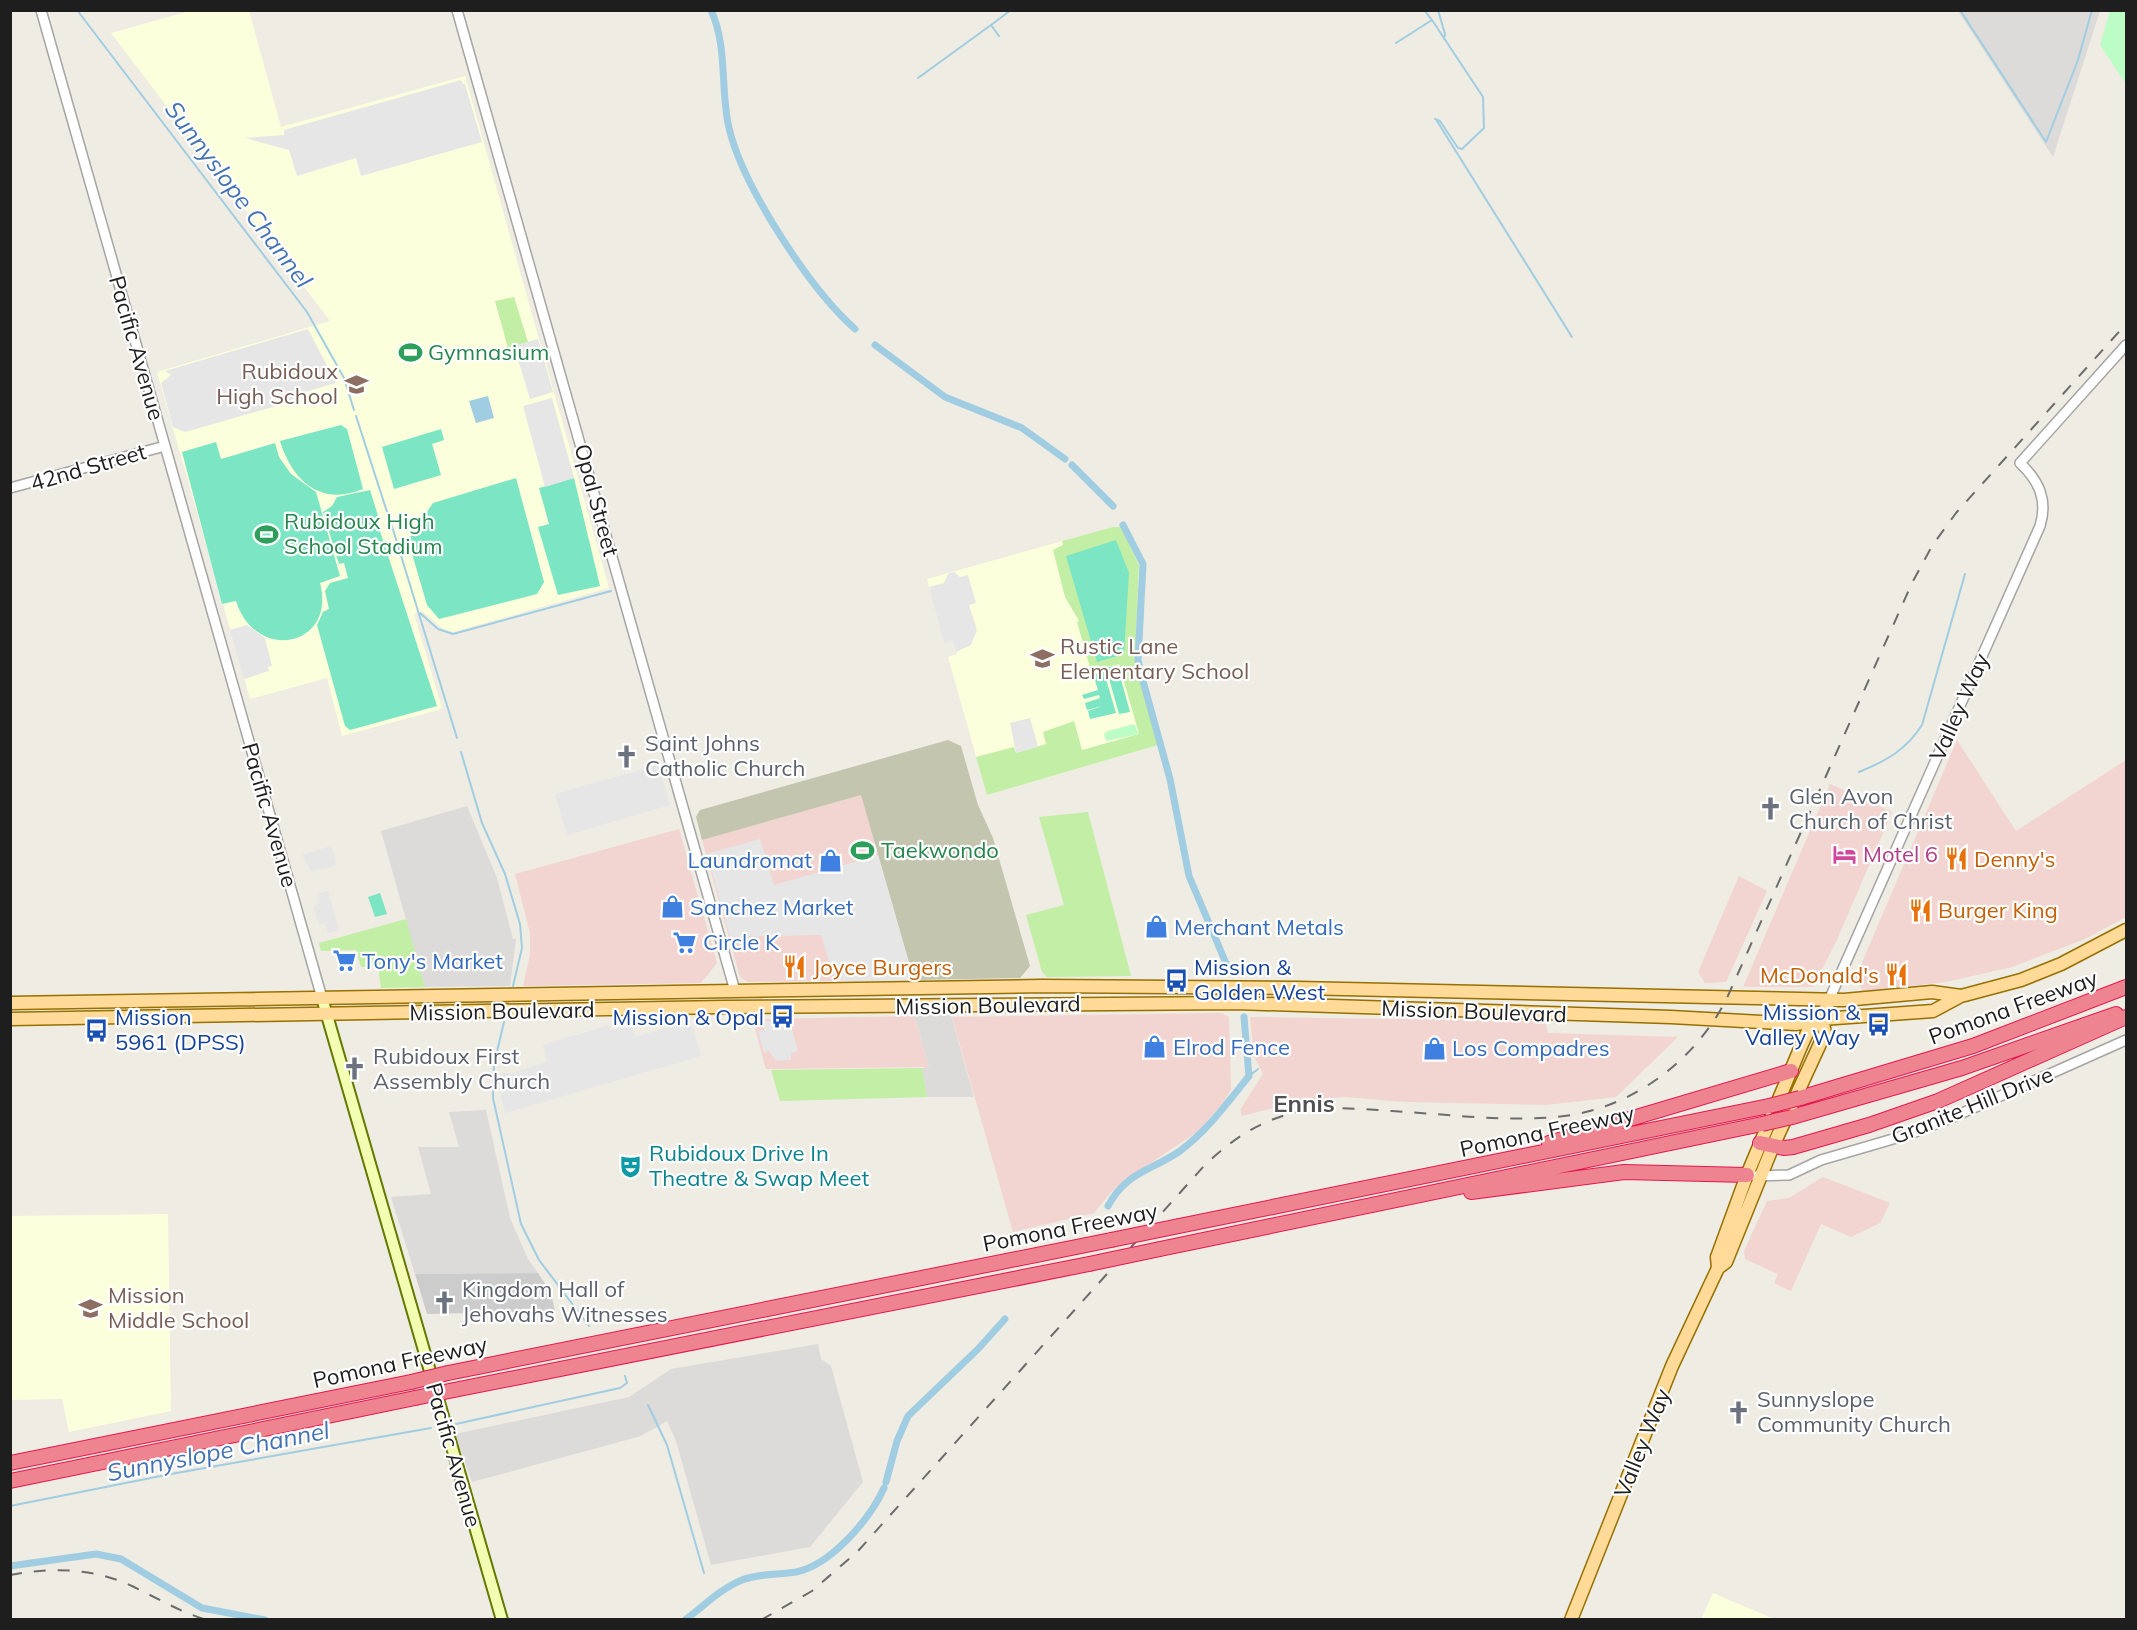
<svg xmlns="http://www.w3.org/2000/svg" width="2137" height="1630" font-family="Mulish,sans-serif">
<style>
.residential{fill:#dcdbda}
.commercial{fill:#f2d4d0}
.education{fill:#fcffdc}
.religious{fill:#ccc}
.construction{fill:#c3c5ae}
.grass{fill:#c3eea5}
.park{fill:#bcfdc6}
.pitch{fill:#7be5c4}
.parking{fill:#e6e6e6}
.water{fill:#a0cde1}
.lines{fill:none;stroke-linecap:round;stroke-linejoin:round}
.stream{stroke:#a0cde1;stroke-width:2}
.canal{stroke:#a0cde1;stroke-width:7}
.tertiary-casing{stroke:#a5a5a5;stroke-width:12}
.secondary-casing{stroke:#637900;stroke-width:14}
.primary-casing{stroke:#977000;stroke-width:15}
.motorway-casing{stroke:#e6174f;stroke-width:16}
.tertiary{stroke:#fff;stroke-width:9}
.secondary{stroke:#f4feb2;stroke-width:10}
.primary{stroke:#ffda98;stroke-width:12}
.motorway{stroke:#ed8490;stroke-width:14}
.rail{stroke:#6c6c6c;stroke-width:2;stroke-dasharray:12 12;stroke-linecap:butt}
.motorway-bridge-casing{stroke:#e6174f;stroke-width:16;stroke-linecap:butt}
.motorway-bridge{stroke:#ed8490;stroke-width:14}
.labels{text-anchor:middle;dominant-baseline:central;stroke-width:4.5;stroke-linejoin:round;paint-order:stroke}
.street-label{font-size:22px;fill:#1e1e1e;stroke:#fff}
.leisure-label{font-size:22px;fill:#27864d;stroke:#fff;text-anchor:start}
.education-label{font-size:22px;fill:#785e54;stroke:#fff;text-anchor:start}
.worship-label{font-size:22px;fill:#5b616d;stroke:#fff;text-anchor:start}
.hotel-label{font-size:22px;fill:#b23c85;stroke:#fff;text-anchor:start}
.food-label{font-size:22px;fill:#c56008;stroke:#fff;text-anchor:start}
.shop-label{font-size:22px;fill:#366cbe;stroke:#fff;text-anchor:start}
.transit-label{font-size:22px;fill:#164399;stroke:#fff;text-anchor:start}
.culture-label{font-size:22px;fill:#0d838f;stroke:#fff;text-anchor:start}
.water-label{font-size:24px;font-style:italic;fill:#4373b4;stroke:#fff}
.neighbourhood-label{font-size:24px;font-weight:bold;fill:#515151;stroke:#fff}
</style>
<rect width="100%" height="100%" fill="#efece3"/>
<!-- residential -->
<path class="residential" d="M 1958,11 L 2100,11 L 2053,157 Z
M 467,806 L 497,878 L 513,939 L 516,939 L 510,986 L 425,987 L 381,831 Z
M 914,1015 L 951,1015 L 974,1097 L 927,1097 L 922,1068 L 929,1067 Z
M 486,1110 L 510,1218 L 528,1259 L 538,1273 L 415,1274 L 391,1197 L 431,1194 L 418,1147 L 459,1147 L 449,1112 Z
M 818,1344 L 821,1359 L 831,1366 L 863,1482 L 810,1547 L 711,1565 L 676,1441 L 667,1421 L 641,1436 L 472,1482 L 455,1434 L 629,1397 L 671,1369 Z"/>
<!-- commercial -->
<path class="commercial" d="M 1957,740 L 2016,831 L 2126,760 L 2126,917 L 2085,939 L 2012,967 L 1946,982 L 1863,991 L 1855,979 Z
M 1830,784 L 1892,812 L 1836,942 L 1813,987 L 1743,987 Z
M 861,795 L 914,980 L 748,982 L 740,977 L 702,840 Z
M 679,829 L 717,963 L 701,983 L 523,986 L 530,955 L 530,933 L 515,874 Z
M 1739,876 L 1767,891 L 1726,982 L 1705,983 L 1698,972 Z
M 1222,1013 L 1229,1017 L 1231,1090 L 1223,1103 L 1197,1132 L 1137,1172 L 1111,1192 L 1094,1213 L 1013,1232 L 952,1017 Z
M 914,1016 L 929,1067 L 766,1069 L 755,1029 L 763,1019 Z
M 1250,1017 L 1545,1021 L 1548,1033 L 1678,1037 L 1616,1097 L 1546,1105 L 1407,1102 L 1344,1097 L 1300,1101 L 1242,1116 L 1240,1110 L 1263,1074 L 1254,1056 Z
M 1823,1177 L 1890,1203 L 1880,1223 L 1851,1237 L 1821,1224 L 1791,1291 L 1774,1283 L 1778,1274 L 1745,1259 L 1744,1251 L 1767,1201 L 1789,1198 Z"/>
<!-- education -->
<path class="education" d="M 190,11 L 249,11 L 281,127 L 465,76 L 609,588 L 453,632 L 443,629 L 423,612 L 414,614 L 442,708 L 438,710 L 342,736 L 327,678 L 250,699 L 157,372 L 330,321 L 111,33 Z
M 1113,527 L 1121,527 L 1139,565 L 1135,662 L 1158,745 L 987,795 L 948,657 L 957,654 L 953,641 L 944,643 L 927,579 Z
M 168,1214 L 171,1411 L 69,1432 L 62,1399 L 11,1400 L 11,1216 Z
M 1713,1593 L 1774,1619 L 1701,1619 Z"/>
<!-- religious -->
<path class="religious" d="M 538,1273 L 551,1293 L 555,1311 L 427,1314 L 415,1274 Z"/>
<!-- construction -->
<path class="construction" d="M 948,740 L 961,746 L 978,805 L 993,838 L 1030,966 L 1020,978 L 914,980 L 861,795 L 702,840 L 696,817 L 700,810 Z"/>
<!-- grass -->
<path class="grass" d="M 514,297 L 528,342 L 508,348 L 495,301 Z
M 1113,527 L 1121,527 L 1139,565 L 1135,662 L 1158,745 L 987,795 L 976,757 L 1014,747 L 1016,753 L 1046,744 L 1043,732 L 1074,721 L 1082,750 L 1139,734 L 1119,664 L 1091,671 L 1077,622 L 1079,621 L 1065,597 L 1053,550 L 1063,545 L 1062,541 Z
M 1088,812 L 1131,976 L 1047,977 L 1042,972 L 1026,915 L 1064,905 L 1039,817 Z
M 406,919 L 425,987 L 381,988 L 378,966 L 361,967 L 356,950 L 321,951 L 319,943 Z
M 922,1068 L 927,1097 L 780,1101 L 771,1070 Z"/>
<!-- park -->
<path class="park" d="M 2110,11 L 2126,11 L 2126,84 L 2100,45 Z
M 1134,724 L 1139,734 L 1106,741 L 1104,734 L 1108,731 Z"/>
<!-- pitch -->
<path class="pitch" d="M 341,425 L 347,429 L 363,489 C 320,507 292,480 280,441 Z
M 441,429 L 444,440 L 432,444 L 441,475 L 394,489 L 382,447 Z
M 216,442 L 221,459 L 275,443 L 279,457 L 291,474 L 316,492 L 340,576 L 320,583 C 337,646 256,664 236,601 L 222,604 L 182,452 Z
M 516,478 L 544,582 L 537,594 L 439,619 L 427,605 L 408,540 L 433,503 Z
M 574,478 L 600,586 L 558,595 L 538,527 L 549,524 L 539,488 Z
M 370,490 L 379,519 L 378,525 L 437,706 L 350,730 L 345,726 L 317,625 L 323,612 L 329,609 L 325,591 L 330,583 L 348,578 L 344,563 L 339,564 L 323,512 L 332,506 L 337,497 Z
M 1116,540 L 1129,573 L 1124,654 L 1097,662 L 1066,556 Z
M 1117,665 L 1130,712 L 1119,714 L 1106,668 Z
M 1104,672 L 1116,713 L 1090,719 L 1088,711 L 1102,706 L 1087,710 L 1085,703 L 1100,698 L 1099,695 L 1084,699 L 1082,695 L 1098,690 L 1093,674 Z
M 380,893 L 387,914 L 375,917 L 368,897 Z"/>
<!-- parking -->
<path class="parking" d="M 461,80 L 463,84 L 465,84 L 482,142 L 361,176 L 356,158 L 297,176 L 289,150 L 245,138 L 284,135 L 284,130 Z
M 308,329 L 336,383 L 291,396 L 297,400 L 185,432 L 173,427 L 161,383 L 171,375 L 165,371 Z
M 538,339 L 553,392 L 530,399 L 514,346 Z
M 552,398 L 574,478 L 545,487 L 523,406 Z
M 954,572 L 960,577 L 968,575 L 976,603 L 969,605 L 977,630 L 971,645 L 956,652 L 953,641 L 944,643 L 929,587 L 944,583 L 948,574 Z
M 247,625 L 265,638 L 272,666 L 268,667 L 269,671 L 244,679 L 230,630 Z
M 1030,718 L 1038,747 L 1016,753 L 1010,723 Z
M 659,765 L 670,805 L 567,835 L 555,794 Z
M 760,839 L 774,885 L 878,855 L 914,980 L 835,981 L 821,935 L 730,937 L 707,854 Z
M 331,846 L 337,865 L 311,872 L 302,855 Z
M 328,891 L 339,930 L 328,933 L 325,923 L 319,924 L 313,906 L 319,904 L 318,894 Z
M 764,1021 L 785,1021 L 785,1027 L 791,1026 L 798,1051 L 791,1053 L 791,1060 L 776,1061 L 769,1051 L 764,1053 L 758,1031 L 764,1030 Z
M 679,1024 L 681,1029 L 691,1026 L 693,1029 L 701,1056 L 505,1113 L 501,1097 L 502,1073 L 512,1073 L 547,1062 L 543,1045 L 609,1025 L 611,1030 L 632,1026 L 635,1037 Z"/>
<!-- water -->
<path class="water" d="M 488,396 L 494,418 L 476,423 L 469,401 Z"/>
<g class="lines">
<!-- stream -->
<path class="stream" d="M 77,10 L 307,312 L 344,378 L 354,410
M 1424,10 L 1432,20
M 1438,10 L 1445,34 L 1444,39
M 1960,10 L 2046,142 L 2078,60 L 2092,10
M 999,36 L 991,25 L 1011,10
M 1396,43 L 1432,20 L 1483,97 L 1484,128 L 1462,149 L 1458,148 L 1440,121 L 1435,119
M 918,78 L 991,25
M 1437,121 L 1572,337
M 356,416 L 389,518
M 391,523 L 457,738
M 420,613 L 438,629 L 453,634 L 611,591
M 461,752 L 482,823 L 505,874 L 520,924 L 522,948 L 513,986
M 1859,772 C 1886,761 1906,750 1922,725 L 1965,574
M 504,1022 L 494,1064 L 493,1098 L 521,1224 L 539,1260 L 589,1326
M 1249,1076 L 1258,1069
M 648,1405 L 667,1445 L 704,1573
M 456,1424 L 620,1388 L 627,1383 L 625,1376
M 10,1506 L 171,1474 L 431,1428"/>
<!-- canal -->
<path class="canal" d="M 711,10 C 728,47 720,89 729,128 C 743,187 810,289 855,329
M 875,345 L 945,397 L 1022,428 L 1065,459
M 1072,465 L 1113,506
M 1123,525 L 1143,564 L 1138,660 L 1143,681 L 1170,779 L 1189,876 L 1228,968
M 1108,1206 C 1126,1172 1151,1171 1180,1151 C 1207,1131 1228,1102 1249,1076 L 1244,1017
M 886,1482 L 897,1441 L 908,1416 L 978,1349 L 1005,1319
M 10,1566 L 96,1554 L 121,1559 L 202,1608 L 265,1620
M 685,1620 C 704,1606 720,1589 742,1580 C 760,1573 778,1575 796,1572 C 831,1565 870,1519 884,1488"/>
<defs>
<path id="tertiary" d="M 41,10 L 322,998
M 457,10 L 735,991
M 10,488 L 165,446
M 1829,1000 L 2040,526 C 2048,500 2039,481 2020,463 L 2126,345
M 1755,1176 L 1789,1175 L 1821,1160 L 1910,1134 L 1951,1118 L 2126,1040"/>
<path id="secondary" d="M 322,998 L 502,1620"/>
<path id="primary" d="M 10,1003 L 1041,986 L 1298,988 L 1844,1000 L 1932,992 L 1961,996
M 10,1019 L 724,1007 L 1236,1003 L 1671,1017 L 1796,1024 L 1822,1019 L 1933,1011 L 1961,996 L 2021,980 L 2061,964 L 2126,930
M 1718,1268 L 1717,1257 L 1747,1175 L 1802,1044 L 1808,1031 L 1822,1019 L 1829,1000
M 1571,1620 L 1672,1366 L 1718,1268 L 1726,1262 L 1773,1146 L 1825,1033 L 1822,1019"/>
<path id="motorway" d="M 1800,1098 L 1973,1046 L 2126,987
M 1792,1117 L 1962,1068 L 2116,1014
M 1549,1143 L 1791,1071
M 1760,1143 L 1784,1148 L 1793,1147 L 1869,1125 L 1938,1101 L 2126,1017
M 1471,1192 L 1624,1172 L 1747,1175
M 1179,1226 L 1769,1106
M 1160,1249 L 1762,1124
M 448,1373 L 1111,1240
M 454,1390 L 1089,1264
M 10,1463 L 411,1382
M 10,1481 L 415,1398"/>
</defs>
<!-- tertiary casing -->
<use href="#tertiary" class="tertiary-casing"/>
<!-- secondary casing -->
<use href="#secondary" class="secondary-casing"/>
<!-- primary casing -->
<use href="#primary" class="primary-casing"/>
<!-- motorway casing -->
<use href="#motorway" class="motorway-casing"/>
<!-- tertiary -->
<use href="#tertiary" class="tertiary"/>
<!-- secondary -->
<use href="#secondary" class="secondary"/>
<!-- primary -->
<use href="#primary" class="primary"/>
<!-- motorway -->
<use href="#motorway" class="motorway"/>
<!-- rail -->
<path class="rail" d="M 10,1575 C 52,1567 93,1568 132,1586 C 157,1598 180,1612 207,1620
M 761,1620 L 812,1591 L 858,1551 L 1204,1166 C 1230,1141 1257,1122 1293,1113 C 1326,1105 1359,1109 1392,1111 C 1446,1114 1502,1122 1556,1117 C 1629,1111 1695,1062 1727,998 L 1912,583 L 1932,546 L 1956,513 L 2126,324"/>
<defs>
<path id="motorway-bridge" d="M 1769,1106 L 1800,1098
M 1762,1124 L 1792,1117
M 1111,1240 L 1179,1226
M 1089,1264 L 1160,1249
M 411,1382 L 448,1373
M 415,1398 L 454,1390"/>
</defs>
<!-- motorway-bridge casing -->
<use href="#motorway-bridge" class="motorway-bridge-casing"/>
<!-- motorway-bridge -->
<use href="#motorway-bridge" class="motorway-bridge"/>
</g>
<!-- icons -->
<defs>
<symbol id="stadium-bare" viewBox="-9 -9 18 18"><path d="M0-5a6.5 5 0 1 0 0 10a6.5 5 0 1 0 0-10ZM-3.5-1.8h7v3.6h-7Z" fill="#2e9e5b" stroke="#fff" stroke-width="2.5" paint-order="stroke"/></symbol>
<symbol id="school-bare" viewBox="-9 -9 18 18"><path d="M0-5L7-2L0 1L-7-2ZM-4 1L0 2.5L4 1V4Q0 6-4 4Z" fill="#8d6e63" stroke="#fff" stroke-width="2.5" paint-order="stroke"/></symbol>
<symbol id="church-bare" viewBox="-9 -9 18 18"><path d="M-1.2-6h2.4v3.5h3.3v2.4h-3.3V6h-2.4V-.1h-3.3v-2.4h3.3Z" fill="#6b7280" stroke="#fff" stroke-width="2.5" paint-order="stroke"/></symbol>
<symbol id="hotel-bare" viewBox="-9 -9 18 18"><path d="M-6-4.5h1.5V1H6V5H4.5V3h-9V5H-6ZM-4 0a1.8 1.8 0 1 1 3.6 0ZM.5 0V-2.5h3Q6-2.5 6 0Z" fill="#d1479c" stroke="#fff" stroke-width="2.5" paint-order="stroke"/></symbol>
<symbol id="restaurant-bare" viewBox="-9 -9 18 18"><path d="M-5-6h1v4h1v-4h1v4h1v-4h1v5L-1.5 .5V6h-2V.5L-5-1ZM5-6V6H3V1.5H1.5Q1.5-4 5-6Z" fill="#e8710a" stroke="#fff" stroke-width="2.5" paint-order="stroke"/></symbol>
<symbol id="shop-bare" viewBox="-9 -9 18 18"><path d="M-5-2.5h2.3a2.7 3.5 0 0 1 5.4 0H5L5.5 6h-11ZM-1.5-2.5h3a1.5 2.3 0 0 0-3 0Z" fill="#3f7fe0" stroke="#fff" stroke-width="2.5" paint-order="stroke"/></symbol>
<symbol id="supermarket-bare" viewBox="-9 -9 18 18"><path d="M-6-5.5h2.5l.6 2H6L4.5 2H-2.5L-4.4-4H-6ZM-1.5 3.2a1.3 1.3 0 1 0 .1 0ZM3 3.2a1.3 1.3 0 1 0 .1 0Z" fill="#3f7fe0" stroke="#fff" stroke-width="2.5" paint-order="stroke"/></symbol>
<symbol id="bus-bare" viewBox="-9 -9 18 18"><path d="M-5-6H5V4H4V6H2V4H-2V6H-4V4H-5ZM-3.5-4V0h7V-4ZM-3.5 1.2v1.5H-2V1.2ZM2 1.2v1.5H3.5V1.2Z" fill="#1a4fb4" stroke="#fff" stroke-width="2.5" paint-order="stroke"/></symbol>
<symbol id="theatre-bare" viewBox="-9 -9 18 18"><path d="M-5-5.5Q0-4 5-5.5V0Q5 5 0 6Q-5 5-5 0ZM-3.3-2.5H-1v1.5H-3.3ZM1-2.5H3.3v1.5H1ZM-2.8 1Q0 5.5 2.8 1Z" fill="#0f9aa8" stroke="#fff" stroke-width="2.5" paint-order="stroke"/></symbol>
</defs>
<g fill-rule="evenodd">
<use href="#stadium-bare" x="394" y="336" width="33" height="33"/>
<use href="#school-bare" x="340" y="368" width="33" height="33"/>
<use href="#stadium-bare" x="250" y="518" width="33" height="33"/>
<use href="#school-bare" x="1026" y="642" width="33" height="33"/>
<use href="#church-bare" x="610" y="740" width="33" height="33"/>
<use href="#church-bare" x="1754" y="792" width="33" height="33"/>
<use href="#stadium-bare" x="846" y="834" width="33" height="33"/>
<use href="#hotel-bare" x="1828" y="838" width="33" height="33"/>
<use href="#restaurant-bare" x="1940" y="842" width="33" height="33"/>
<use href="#shop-bare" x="814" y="844" width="33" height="33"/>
<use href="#shop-bare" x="656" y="890" width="33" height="33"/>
<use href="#restaurant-bare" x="1904" y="894" width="33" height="33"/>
<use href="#shop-bare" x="1140" y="910" width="33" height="33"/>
<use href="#supermarket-bare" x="668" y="926" width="33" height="33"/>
<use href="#supermarket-bare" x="328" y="944" width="33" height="33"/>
<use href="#restaurant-bare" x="778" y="950" width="33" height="33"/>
<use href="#restaurant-bare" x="1880" y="958" width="33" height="33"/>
<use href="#bus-bare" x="1160" y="964" width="33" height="33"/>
<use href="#bus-bare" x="766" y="1000" width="33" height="33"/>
<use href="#bus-bare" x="1862" y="1008" width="33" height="33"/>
<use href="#bus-bare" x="80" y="1014" width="33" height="33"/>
<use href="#shop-bare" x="1138" y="1030" width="33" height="33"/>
<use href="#shop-bare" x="1418" y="1032" width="33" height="33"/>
<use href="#church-bare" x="338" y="1052" width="33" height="33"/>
<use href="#theatre-bare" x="614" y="1150" width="33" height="33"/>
<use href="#church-bare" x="428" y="1286" width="33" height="33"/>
<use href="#school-bare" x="74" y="1292" width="33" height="33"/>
<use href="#church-bare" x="1722" y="1396" width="33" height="33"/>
</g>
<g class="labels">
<!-- street labels -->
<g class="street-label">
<text transform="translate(137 348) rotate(74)">Pacific Avenue</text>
<text transform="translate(88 467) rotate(-16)">42nd Street</text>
<text transform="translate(597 500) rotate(75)">Opal Street</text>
<text transform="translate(1959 707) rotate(-66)">Valley Way</text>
<text transform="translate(270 815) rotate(74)">Pacific Avenue</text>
<text transform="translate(988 1005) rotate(-1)">Mission Boulevard</text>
<text transform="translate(2013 1007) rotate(-20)">Pomona Freeway</text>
<text transform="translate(502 1011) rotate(-1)">Mission Boulevard</text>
<text transform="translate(1474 1011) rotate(2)">Mission Boulevard</text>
<text transform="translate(1972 1105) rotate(-22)">Granite Hill Drive</text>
<text transform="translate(1547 1131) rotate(-12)">Pomona Freeway</text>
<text transform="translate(1070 1227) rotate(-11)">Pomona Freeway</text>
<text transform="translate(400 1362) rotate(-12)">Pomona Freeway</text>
<text transform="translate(1642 1443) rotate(-68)">Valley Way</text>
<text transform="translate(454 1455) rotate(74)">Pacific Avenue</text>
</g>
<!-- leisure labels -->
<g class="leisure-label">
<text x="428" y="352">Gymnasium</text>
<text x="284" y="521">Rubidoux High<tspan x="284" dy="25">School Stadium</tspan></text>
<text x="881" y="850">Taekwondo</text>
</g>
<!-- education labels -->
<g class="education-label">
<text x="338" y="371" text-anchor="end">Rubidoux<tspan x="338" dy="25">High School</tspan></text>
<text x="1060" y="646">Rustic Lane<tspan x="1060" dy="25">Elementary School</tspan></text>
<text x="108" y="1295">Mission<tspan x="108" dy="25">Middle School</tspan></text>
</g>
<!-- worship labels -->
<g class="worship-label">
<text x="645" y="743">Saint Johns<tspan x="645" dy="25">Catholic Church</tspan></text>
<text x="1789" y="796">Glen Avon<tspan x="1789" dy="25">Church of Christ</tspan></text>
<text x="373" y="1056">Rubidoux First<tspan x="373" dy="25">Assembly Church</tspan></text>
<text x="462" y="1289">Kingdom Hall of<tspan x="462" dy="25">Jehovahs Witnesses</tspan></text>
<text x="1757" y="1399">Sunnyslope<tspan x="1757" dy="25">Community Church</tspan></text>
</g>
<!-- hotel labels -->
<g class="hotel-label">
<text x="1863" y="854">Motel 6</text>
</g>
<!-- food labels -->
<g class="food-label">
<text x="1974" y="859">Denny's</text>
<text x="1938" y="910">Burger King</text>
<text x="813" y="967">Joyce Burgers</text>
<text x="1879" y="975" text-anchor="end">McDonald's</text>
</g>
<!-- shop labels -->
<g class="shop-label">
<text x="812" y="860" text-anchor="end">Laundromat</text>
<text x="690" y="907">Sanchez Market</text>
<text x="1174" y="927">Merchant Metals</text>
<text x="703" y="942">Circle K</text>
<text x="362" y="961">Tony's Market</text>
<text x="1173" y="1047">Elrod Fence</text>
<text x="1452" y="1048">Los Compadres</text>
</g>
<!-- transit labels -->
<g class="transit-label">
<text x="1194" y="967">Mission &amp;<tspan x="1194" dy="25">Golden West</tspan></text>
<text x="1860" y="1012" text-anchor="end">Mission &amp;<tspan x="1860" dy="25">Valley Way</tspan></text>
<text x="115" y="1017">Mission<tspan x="115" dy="25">5961 (DPSS)</tspan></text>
<text x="764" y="1017" text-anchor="end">Mission &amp; Opal</text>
</g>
<!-- culture labels -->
<g class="culture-label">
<text x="649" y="1153">Rubidoux Drive In<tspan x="649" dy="25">Theatre &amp; Swap Meet</tspan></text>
</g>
<!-- water labels -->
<g class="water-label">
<text transform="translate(239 194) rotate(53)">Sunnyslope Channel</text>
<text transform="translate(218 1451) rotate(-11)">Sunnyslope Channel</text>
</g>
<!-- neighbourhood labels -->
<g class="neighbourhood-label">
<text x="1304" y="1103">Ennis</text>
</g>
</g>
<!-- border -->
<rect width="2137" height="1630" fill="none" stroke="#1e1e1e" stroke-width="24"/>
</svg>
